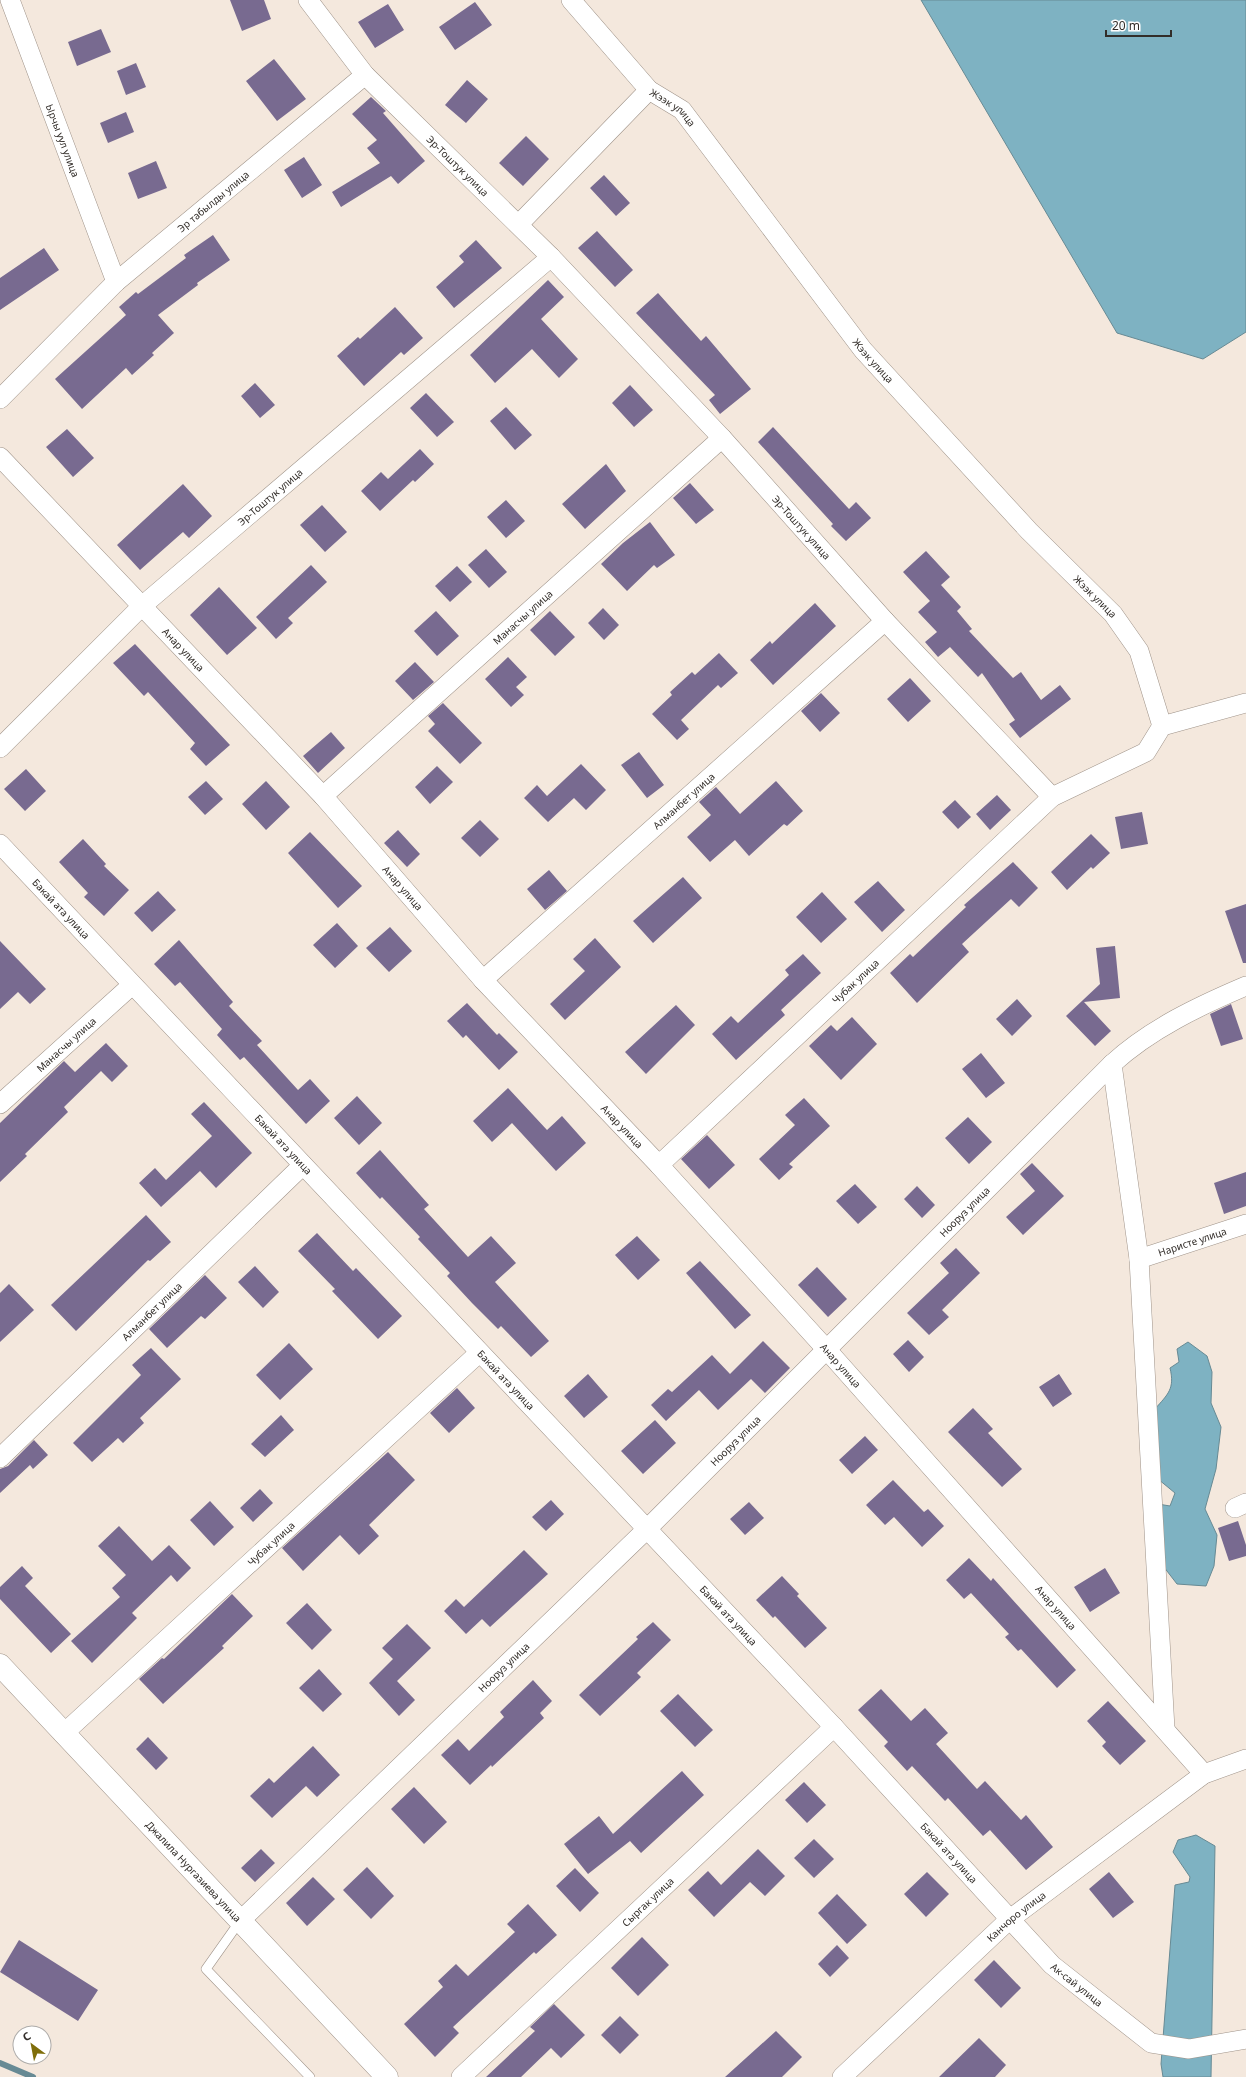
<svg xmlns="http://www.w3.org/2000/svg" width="1246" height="2077" font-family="'Noto Sans',sans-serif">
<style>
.water{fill:#7eb2c2;stroke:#678a94}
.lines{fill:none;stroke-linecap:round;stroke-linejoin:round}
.stream{stroke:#678a94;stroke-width:6}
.building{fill:#786a90}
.lane-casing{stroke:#9f9389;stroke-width:10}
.street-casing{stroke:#9f9389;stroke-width:20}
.secondary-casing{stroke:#9f9389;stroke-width:23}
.lane{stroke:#fff;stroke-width:9}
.street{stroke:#fff;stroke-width:19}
.secondary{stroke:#fff;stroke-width:22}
.labels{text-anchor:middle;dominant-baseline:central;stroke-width:4;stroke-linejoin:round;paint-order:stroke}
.street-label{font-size:10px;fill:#322d29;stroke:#fff}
</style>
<rect width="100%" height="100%" fill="#f4e8dd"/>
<!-- water -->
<path class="water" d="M 921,0 L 1246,0 L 1246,332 L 1203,359 L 1117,333 Z
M 1188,1342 L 1207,1356 L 1212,1372 L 1211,1403 L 1221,1427 L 1216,1469 L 1205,1509 L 1217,1535 L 1214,1566 L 1206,1586 L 1177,1584 L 1160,1562 L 1158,1504 L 1170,1506 L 1175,1493 L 1158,1479 L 1155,1409 C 1168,1394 1175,1389 1170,1368 L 1179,1362 L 1177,1349 Z
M 1196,1835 L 1215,1846 L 1211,2077 L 1163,2077 L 1161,2064 L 1175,1885 L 1189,1882 L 1190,1877 L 1173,1852 L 1178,1840 Z"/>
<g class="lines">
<!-- stream -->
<path class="stream" d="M 0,2063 L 33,2077"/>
</g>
<!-- building -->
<path class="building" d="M 230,0 L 264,0 L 271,19 L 242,31 Z
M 475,2 L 492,25 L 455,50 L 439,27 Z
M 388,4 L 404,30 L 375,48 L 358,22 Z
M 101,29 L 111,52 L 77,66 L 68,42 Z
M 274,59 L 306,99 L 277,121 L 246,81 Z
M 136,63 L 146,87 L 126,95 L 117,71 Z
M 467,80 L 488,99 L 466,123 L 445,105 Z
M 371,97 L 386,111 L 383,113 L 425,161 L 398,184 L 391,176 L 341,207 L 332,192 L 380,163 L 367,148 L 377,140 L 352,114 Z
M 126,112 L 134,132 L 108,143 L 100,123 Z
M 526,136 L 549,159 L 523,186 L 499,163 Z
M 304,157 L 322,185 L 302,198 L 284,170 Z
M 156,161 L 167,188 L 138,199 L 128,173 Z
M 604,175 L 630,203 L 616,216 L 590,188 Z
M 597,231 L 633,270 L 615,287 L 578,248 Z
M 213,235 L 230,260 L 197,283 L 198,285 L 158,315 L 174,333 L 152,353 L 154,355 L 132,375 L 126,368 L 82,409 L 55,379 L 126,315 L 119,307 L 136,292 L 138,294 L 186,258 L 184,255 Z
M 476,240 L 502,268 L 454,308 L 436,287 L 464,262 L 459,256 Z
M 44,248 L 59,270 L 0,310 L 0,278 Z
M 548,280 L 564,297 L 541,319 L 578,359 L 559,378 L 532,349 L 495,383 L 470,355 Z
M 658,293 L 701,341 L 706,336 L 751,389 L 720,414 L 709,400 L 715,395 L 636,313 Z
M 395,307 L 423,338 L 404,355 L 401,352 L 364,386 L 337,356 L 358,337 L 360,339 Z
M 255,383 L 275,405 L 260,418 L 241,396 Z
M 630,385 L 653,410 L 634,427 L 612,403 Z
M 426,393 L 454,422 L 437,437 L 410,408 Z
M 506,407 L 532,435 L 515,450 L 490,421 Z
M 773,427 L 849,509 L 856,502 L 871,518 L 846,541 L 831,526 L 833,524 L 758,442 Z
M 67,429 L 94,458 L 73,477 L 46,447 Z
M 420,449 L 434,464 L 415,482 L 413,480 L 380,511 L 361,491 L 381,472 L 388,479 Z
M 606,464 L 626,491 L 585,529 L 562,504 Z
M 690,483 L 714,510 L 696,524 L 673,498 Z
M 183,484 L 212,516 L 189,538 L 183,532 L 140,570 L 117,545 Z
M 506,500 L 525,521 L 506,538 L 487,517 Z
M 322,505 L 347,532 L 325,552 L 300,525 Z
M 650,522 L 675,555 L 657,568 L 654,565 L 627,591 L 601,564 L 623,543 Z
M 486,549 L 507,572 L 489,588 L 468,565 Z
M 926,551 L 950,577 L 941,585 L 961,607 L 957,611 L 972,629 L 969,631 L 1013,678 L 1021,672 L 1041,700 L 1060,685 L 1071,699 L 1020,738 L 1009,724 L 1015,720 L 982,673 L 978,677 L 950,647 L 938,657 L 925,642 L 937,632 L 918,612 L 930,601 L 903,572 Z
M 311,565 L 327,582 L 288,618 L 293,623 L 276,639 L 256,617 Z
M 457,566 L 472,582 L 450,602 L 435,586 Z
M 219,587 L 257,628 L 227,655 L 190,615 Z
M 815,603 L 836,626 L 773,685 L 750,660 L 770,641 L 772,644 Z
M 603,608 L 619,625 L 604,640 L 588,623 Z
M 436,611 L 459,636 L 437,656 L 414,631 Z
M 550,611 L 575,637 L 555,656 L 530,630 Z
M 135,644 L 230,745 L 206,766 L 190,749 L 195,743 L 148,692 L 144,696 L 113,663 Z
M 719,653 L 738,673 L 721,688 L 718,685 L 681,720 L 689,729 L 677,740 L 652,714 L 672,695 L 670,692 L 692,672 L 695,675 Z
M 508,657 L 527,677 L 516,687 L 524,695 L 511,707 L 485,679 Z
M 415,662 L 434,682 L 413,700 L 395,681 Z
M 910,678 L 931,701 L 908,722 L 887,699 Z
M 821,693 L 840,713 L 820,732 L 801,711 Z
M 443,703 L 482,743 L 460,764 L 428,731 L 435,724 L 428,716 Z
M 331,732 L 345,748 L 318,773 L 303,756 Z
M 639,752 L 664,785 L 647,798 L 621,765 Z
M 581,764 L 606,790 L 586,810 L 574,798 L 548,822 L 524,798 L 537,785 L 547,796 Z
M 437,766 L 453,782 L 430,804 L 415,787 Z
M 26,769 L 46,791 L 25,811 L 4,789 Z
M 206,781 L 223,799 L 205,815 L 188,797 Z
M 266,781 L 290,807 L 266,830 L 242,804 Z
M 776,781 L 803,811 L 787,826 L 784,824 L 749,856 L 735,840 L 710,862 L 687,837 L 711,815 L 699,802 L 716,787 L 740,814 Z
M 997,795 L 1011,810 L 990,830 L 976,814 Z
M 955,800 L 971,817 L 958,829 L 942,812 Z
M 1142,812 L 1148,844 L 1121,849 L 1115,817 Z
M 480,820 L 499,839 L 480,857 L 461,838 Z
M 398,830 L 420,854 L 407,867 L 384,843 Z
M 310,832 L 362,886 L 338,908 L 288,853 Z
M 1091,834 L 1110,853 L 1093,869 L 1091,867 L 1067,890 L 1051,872 Z
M 83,839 L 106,864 L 104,866 L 129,890 L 104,916 L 84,897 L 88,893 L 59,862 Z
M 1013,862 L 1038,888 L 1019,907 L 1011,899 L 962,944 L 969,952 L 917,1003 L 890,973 L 910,954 L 913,957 L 966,907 L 964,905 Z
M 549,870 L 567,891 L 545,910 L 527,889 Z
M 683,877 L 702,898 L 653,943 L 633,921 Z
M 878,881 L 905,910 L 882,932 L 854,902 Z
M 158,891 L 176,910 L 152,932 L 134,913 Z
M 822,892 L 847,919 L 821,943 L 796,917 Z
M 1246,904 L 1246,963 L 1243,963 L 1225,911 Z
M 337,923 L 358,946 L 335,968 L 313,945 Z
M 390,927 L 412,951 L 389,972 L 366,948 Z
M 595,938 L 621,967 L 565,1020 L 550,1004 L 585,971 L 573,959 Z
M 179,940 L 233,1002 L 229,1006 L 262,1041 L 257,1045 L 298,1090 L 310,1079 L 330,1101 L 306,1124 L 244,1057 L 240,1060 L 217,1035 L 222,1029 L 180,982 L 175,986 L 154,964 Z
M 0,941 L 46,989 L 30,1004 L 18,992 L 0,1009 Z
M 1115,946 L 1120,998 L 1084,1002 L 1111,1031 L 1095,1046 L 1066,1016 L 1100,984 L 1096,948 Z
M 803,954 L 821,973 L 781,1010 L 785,1015 L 736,1060 L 712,1034 L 731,1016 L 738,1023 L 789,975 L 785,970 Z
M 1017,999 L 1032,1016 L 1012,1036 L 996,1019 Z
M 467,1003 L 497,1035 L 499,1033 L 518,1052 L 499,1070 L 466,1035 L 463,1038 L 447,1021 Z
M 1231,1004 L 1243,1039 L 1221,1046 L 1210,1014 Z
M 676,1005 L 695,1025 L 646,1074 L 625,1052 Z
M 852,1017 L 877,1044 L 841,1080 L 809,1046 L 831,1025 L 837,1031 Z
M 106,1043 L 128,1066 L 112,1082 L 101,1071 L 64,1107 L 68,1112 L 25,1154 L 27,1156 L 0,1182 L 0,1123 L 64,1061 L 75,1072 Z
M 981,1053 L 1005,1083 L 986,1098 L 962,1069 Z
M 508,1088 L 547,1130 L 562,1116 L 586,1143 L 556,1171 L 512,1123 L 492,1142 L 473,1121 Z
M 357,1096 L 382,1123 L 359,1145 L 334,1118 Z
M 804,1098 L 830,1126 L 789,1164 L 793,1167 L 779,1180 L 759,1159 L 795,1125 L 785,1115 Z
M 204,1102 L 252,1153 L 216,1188 L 200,1171 L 161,1207 L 139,1183 L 155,1168 L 166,1180 L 212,1136 L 191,1114 Z
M 968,1117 L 992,1142 L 969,1164 L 945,1138 Z
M 707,1135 L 735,1165 L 709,1189 L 681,1159 Z
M 380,1150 L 429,1205 L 424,1209 L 468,1257 L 491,1236 L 516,1263 L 495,1282 L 549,1341 L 531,1357 L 501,1326 L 498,1329 L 472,1303 L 447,1276 L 450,1273 L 418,1239 L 420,1237 L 382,1197 L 380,1199 L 356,1173 Z
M 1032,1163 L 1064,1196 L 1023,1235 L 1006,1217 L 1035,1191 L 1020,1174 Z
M 1246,1172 L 1246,1206 L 1224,1214 L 1214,1183 Z
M 855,1184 L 877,1207 L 858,1224 L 836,1201 Z
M 917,1186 L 935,1205 L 922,1218 L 904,1199 Z
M 146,1215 L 171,1242 L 150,1261 L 148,1260 L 76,1331 L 51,1305 Z
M 317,1233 L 353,1271 L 356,1268 L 402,1316 L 378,1339 L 332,1291 L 335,1289 L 298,1251 Z
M 637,1236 L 660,1260 L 638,1280 L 615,1255 Z
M 956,1248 L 980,1273 L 942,1310 L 949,1317 L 929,1335 L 907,1313 L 949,1273 L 940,1263 Z
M 700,1261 L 751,1315 L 735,1329 L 686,1273 Z
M 255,1266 L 279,1292 L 263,1308 L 238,1282 Z
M 817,1267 L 847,1299 L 828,1317 L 798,1285 Z
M 205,1275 L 227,1298 L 205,1319 L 201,1316 L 167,1348 L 149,1329 Z
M 9,1284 L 34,1310 L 0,1342 L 0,1293 Z
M 908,1340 L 924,1357 L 909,1372 L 893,1354 Z
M 763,1341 L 790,1368 L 765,1393 L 751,1379 L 718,1410 L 699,1390 L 666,1421 L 651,1405 L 668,1389 L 672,1392 L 712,1355 L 730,1374 Z
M 289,1343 L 313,1369 L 280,1400 L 256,1375 Z
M 151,1348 L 181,1379 L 140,1418 L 144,1423 L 123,1443 L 118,1438 L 92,1462 L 73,1443 L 141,1375 L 132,1365 Z
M 588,1374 L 608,1397 L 584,1418 L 564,1396 Z
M 1059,1374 L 1072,1394 L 1053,1407 L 1039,1387 Z
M 457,1388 L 475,1408 L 449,1433 L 430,1413 Z
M 973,1408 L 993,1429 L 988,1433 L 1022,1469 L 1002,1487 L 948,1432 Z
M 281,1415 L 294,1430 L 265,1457 L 251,1444 Z
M 655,1420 L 676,1443 L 643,1474 L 621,1451 Z
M 865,1436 L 878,1450 L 852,1474 L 839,1460 Z
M 34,1440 L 48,1455 L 33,1469 L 30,1465 L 0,1493 L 0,1469 L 8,1466 Z
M 388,1452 L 415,1480 L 369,1525 L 379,1536 L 359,1555 L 340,1535 L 303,1571 L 282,1548 Z
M 893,1480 L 924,1512 L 928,1509 L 944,1526 L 922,1547 L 894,1517 L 885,1525 L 866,1505 Z
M 260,1489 L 273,1503 L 253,1522 L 240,1508 Z
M 551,1500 L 564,1514 L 546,1531 L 532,1517 Z
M 210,1501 L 234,1527 L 214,1546 L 190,1520 Z
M 749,1502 L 764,1518 L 745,1535 L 730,1519 Z
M 1238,1521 L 1246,1545 L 1246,1556 L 1229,1561 L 1218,1528 Z
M 119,1526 L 152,1561 L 169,1545 L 191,1568 L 177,1582 L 171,1575 L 132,1613 L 137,1618 L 92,1663 L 71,1641 L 120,1597 L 112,1588 L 126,1575 L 98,1546 Z
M 524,1550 L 548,1574 L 490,1627 L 482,1619 L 466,1634 L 444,1611 L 456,1599 L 464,1607 Z
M 969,1558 L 991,1581 L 993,1578 L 1076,1670 L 1057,1688 L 1021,1649 L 1018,1651 L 1005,1637 L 1009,1634 L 971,1593 L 964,1599 L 946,1580 Z
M 22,1566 L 33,1578 L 25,1586 L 71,1634 L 51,1653 L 0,1599 L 0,1587 Z
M 1105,1568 L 1120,1593 L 1090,1612 L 1074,1587 Z
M 782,1576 L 799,1594 L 797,1596 L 827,1628 L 805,1648 L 775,1616 L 773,1618 L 756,1600 Z
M 232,1594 L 253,1616 L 222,1646 L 224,1648 L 163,1704 L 139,1679 L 162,1658 L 164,1659 Z
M 307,1603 L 332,1630 L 312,1650 L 286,1623 Z
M 653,1622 L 671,1640 L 637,1673 L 641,1677 L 600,1716 L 579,1695 L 638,1639 L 636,1637 Z
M 407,1624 L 431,1648 L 397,1681 L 415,1700 L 399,1716 L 369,1683 L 393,1659 L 382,1648 Z
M 319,1669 L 342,1694 L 323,1712 L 299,1688 Z
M 533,1680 L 552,1701 L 540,1713 L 544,1718 L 492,1767 L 491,1765 L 470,1785 L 441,1755 L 458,1739 L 469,1751 L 504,1717 L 500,1712 Z
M 881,1689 L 911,1721 L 925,1708 L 948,1733 L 936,1744 L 977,1789 L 985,1781 L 1021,1820 L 1026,1815 L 1053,1847 L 1026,1870 L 990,1830 L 983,1836 L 948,1798 L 945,1801 L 912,1766 L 907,1771 L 884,1746 L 888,1742 L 858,1710 Z
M 678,1694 L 713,1730 L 695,1747 L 660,1711 Z
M 1108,1701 L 1146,1741 L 1120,1765 L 1102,1746 L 1106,1742 L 1087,1721 Z
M 148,1737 L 168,1758 L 156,1770 L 136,1749 Z
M 313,1746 L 340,1775 L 317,1797 L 306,1786 L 272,1818 L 250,1796 L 269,1778 L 274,1783 Z
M 682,1771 L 704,1795 L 641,1853 L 630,1841 L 588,1874 L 564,1844 L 599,1816 L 613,1834 Z
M 804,1782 L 826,1805 L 807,1823 L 785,1800 Z
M 414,1787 L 447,1822 L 424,1844 L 391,1809 Z
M 814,1839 L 834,1859 L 814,1878 L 794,1858 Z
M 261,1849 L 275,1863 L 255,1882 L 241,1868 Z
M 758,1849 L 785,1876 L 765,1896 L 750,1882 L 714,1917 L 688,1890 L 708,1871 L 721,1885 Z
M 367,1867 L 394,1896 L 371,1919 L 343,1890 Z
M 575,1868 L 599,1893 L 580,1912 L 556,1886 Z
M 927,1872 L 949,1894 L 926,1917 L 904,1894 Z
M 1109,1872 L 1134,1902 L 1113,1918 L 1089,1889 Z
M 313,1877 L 335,1899 L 307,1926 L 286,1903 Z
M 837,1894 L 867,1925 L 847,1944 L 818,1913 Z
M 528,1904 L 557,1935 L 536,1954 L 534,1952 L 453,2027 L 459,2033 L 435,2057 L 404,2024 L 443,1987 L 438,1981 L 456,1964 L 468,1976 L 515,1932 L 507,1924 Z
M 642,1937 L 669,1965 L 638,1996 L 611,1968 Z
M 19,1940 L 98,1990 L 78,2021 L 0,1972 Z
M 837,1945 L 849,1958 L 830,1977 L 818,1964 Z
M 994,1960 L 1021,1988 L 1001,2008 L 974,1980 Z
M 554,2004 L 585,2035 L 561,2058 L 551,2048 L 521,2077 L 486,2077 L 535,2031 L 530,2027 Z
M 620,2016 L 639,2035 L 620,2054 L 601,2035 Z
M 776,2031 L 802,2057 L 782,2077 L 725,2077 Z
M 979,2038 L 1006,2065 L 995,2077 L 939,2077 Z"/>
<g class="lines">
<defs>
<path id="lane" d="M 240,1921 L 206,1969 L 310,2077"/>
<g id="street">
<path id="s1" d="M 10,0 L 116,282"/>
<path id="s2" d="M 308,0 L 365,75 L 551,257 L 722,438 L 885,621 L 1052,797"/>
<path id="s3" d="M 571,0 L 649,90 L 682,110 L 863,350 L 1029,531 L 1113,614 L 1139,651 L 1162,726"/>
<path d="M 519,224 L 649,90"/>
<path id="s4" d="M 0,399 L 116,282 L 365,75"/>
<path id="s5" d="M 0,457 L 323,796 L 483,980 L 659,1165 L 827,1350 L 1204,1774"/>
<path id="s6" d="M 0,748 L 142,606 L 551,257"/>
<path id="s7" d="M 323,796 L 722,438"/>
<path id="s8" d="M 0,844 L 834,1727 L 1052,1965 L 1151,2043 L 1189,2049 L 1246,2039"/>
<path id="s9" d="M 483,980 L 885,621"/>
<path d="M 1112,1064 L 1139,1259 L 1165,1729"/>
<path id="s10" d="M 0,1104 L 132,985"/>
<path id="s11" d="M 659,1165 L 1052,797 L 1146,752 L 1162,726 L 1246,703"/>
<path id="s12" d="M 1139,1259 L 1246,1224"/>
<path id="s13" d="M 0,1458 L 303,1165"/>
<path d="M 1235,1508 L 1246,1503"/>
<path id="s14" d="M 63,1734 L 479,1353"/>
<path id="s15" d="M 240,1921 L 647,1529 L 1112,1064 C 1150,1029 1199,1006 1246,986"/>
<path id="s16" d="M 461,2077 L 834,1727"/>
<path id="s17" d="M 842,2077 L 1010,1919 L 1204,1774 L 1246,1759"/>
</g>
<g id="secondary">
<path id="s18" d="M 0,1665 L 387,2077"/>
</g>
</defs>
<!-- lane casing -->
<use href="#lane" class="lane-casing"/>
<!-- street casing -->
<use href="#street" class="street-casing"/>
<!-- secondary casing -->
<use href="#secondary" class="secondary-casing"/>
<!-- lane -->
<use href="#lane" class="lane"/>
<!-- street -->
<use href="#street" class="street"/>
<!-- secondary -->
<use href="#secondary" class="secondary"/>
</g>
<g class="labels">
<!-- street labels -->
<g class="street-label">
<text stroke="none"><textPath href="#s3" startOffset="149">Жээк улица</textPath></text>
<text stroke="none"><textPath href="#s1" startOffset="150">Ырчы уул улица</textPath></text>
<text stroke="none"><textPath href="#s2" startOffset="224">Эр-Тоштук улица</textPath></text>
<text stroke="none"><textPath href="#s4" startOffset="291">Эр табылды улица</textPath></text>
<text stroke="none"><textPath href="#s3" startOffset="473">Жээк улица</textPath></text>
<text stroke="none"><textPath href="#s6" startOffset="369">Эр-Тоштук улица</textPath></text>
<text stroke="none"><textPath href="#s2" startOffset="723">Эр-Тоштук улица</textPath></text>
<text stroke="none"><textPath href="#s3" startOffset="797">Жээк улица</textPath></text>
<text stroke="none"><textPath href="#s7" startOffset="268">Манасчы улица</textPath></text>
<text stroke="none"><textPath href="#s5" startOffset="266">Анар улица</textPath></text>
<text stroke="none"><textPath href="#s9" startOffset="269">Алманбет улица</textPath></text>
<text stroke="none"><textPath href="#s5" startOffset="590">Анар улица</textPath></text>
<text stroke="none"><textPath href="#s8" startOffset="89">Бакай ата улица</textPath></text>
<text stroke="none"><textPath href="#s11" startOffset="269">Чубак улица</textPath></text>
<text stroke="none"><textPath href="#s10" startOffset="89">Манасчы улица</textPath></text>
<text stroke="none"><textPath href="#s5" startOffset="914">Анар улица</textPath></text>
<text stroke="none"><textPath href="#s8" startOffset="413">Бакай ата улица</textPath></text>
<text stroke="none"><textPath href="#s15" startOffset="1014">Нооруз улица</textPath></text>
<text stroke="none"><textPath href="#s12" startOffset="56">Наристе улица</textPath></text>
<text stroke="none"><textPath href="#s13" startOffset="211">Алманбет улица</textPath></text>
<text stroke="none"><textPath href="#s5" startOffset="1238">Анар улица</textPath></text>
<text stroke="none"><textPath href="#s8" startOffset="737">Бакай ата улица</textPath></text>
<text stroke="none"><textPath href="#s15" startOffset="690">Нооруз улица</textPath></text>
<text stroke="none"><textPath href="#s14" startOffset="282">Чубак улица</textPath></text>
<text stroke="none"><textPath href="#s5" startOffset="1562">Анар улица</textPath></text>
<text stroke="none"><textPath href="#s8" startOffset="1061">Бакай ата улица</textPath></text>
<text stroke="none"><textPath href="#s15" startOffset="366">Нооруз улица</textPath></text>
<text stroke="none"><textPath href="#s8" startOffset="1385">Бакай ата улица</textPath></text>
<text stroke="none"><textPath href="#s18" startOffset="283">Джалила Нургазиева улица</textPath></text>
<text stroke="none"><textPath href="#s16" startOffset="256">Сыргак улица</textPath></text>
<text stroke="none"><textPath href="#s17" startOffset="237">Канчоро улица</textPath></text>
<text stroke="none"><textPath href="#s8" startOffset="1569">Ак-сай улица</textPath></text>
</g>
</g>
<!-- north arrow -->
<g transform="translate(32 2045) rotate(328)"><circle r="19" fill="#ffffff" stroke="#adaba9"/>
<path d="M0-3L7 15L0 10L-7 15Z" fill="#7f6e0b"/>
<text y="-6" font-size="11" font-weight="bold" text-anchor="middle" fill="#322d29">С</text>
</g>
<!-- scale -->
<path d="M1106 30v6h65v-6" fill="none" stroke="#322d29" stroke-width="2"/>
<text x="1112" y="30" font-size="12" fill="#322d29" stroke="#ffffff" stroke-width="3" paint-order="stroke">20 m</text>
</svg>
